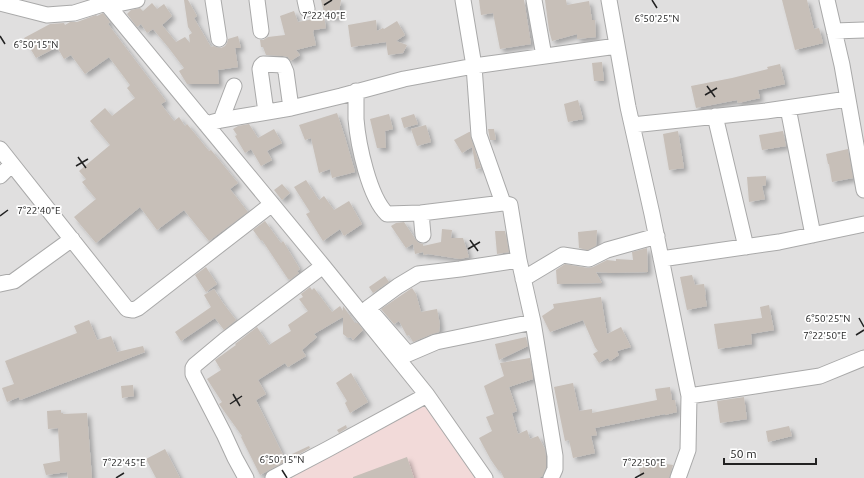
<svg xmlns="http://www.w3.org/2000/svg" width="864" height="478" font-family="Ubuntu,sans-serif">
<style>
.residential{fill:#e0dfdf}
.commercial{fill:#f2dad9}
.building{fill:#c7bfb8;filter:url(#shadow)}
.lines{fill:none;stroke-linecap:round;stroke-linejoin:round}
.minor-casing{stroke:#a9a9a9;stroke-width:17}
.minor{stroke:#fff;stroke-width:15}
.ticks{fill:none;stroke:#222;stroke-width:1.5}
.ticks-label{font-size:10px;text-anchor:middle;fill:#222;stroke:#fff;stroke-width:3.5;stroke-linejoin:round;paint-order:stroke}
</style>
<defs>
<filter id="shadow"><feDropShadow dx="3.5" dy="3.5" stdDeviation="2" flood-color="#0004"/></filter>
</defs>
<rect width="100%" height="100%" fill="#f2efe9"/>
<!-- residential -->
<path class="residential" d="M 0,0 L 864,0 L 864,478 L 0,478 Z"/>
<!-- commercial -->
<path class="commercial" d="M 426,398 L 478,478 L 287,478 Z"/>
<!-- building -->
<path class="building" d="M 184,0 L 188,0 L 197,16 L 194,18 L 211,47 L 214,46 L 216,47 L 221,48 L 225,46 L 227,43 L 228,39 L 238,36 L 241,48 L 235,48 L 238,67 L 218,70 L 219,84 L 187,84 L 179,71 L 184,68 L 168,47 L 153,29 L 147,33 L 141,24 L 137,27 L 127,14 L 131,10 L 140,8 L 143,11 L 152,3 L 157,9 L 164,4 L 172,16 L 162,25 L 176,42 L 185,37 L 190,43 L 189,35 L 192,33 L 188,27 Z
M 321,0 L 341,0 L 338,18 L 325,16 Z
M 479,0 L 524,0 L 531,44 L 500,49 L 493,13 L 481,15 Z
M 545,0 L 566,0 L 567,5 L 589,1 L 592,20 L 595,20 L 596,37 L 577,39 L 577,34 L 552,41 L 549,30 Z
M 782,0 L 807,0 L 814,29 L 819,28 L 823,43 L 795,50 Z
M 294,11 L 298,22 L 324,17 L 326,28 L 314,30 L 313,32 L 316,45 L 296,50 L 300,55 L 292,60 L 291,61 L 288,57 L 283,56 L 266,55 L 263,47 L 261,47 L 260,40 L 263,40 L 268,37 L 285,35 L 280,16 Z
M 103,13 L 110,22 L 108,24 L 166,101 L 161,104 L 174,121 L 179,117 L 185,126 L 187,124 L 209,151 L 211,150 L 238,183 L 230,189 L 248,212 L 209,241 L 184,210 L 157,230 L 140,207 L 96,243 L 74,217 L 96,199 L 82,182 L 86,179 L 79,171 L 110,145 L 90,121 L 105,108 L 112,116 L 135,98 L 127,88 L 130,85 L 109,57 L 85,74 L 71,55 L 64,59 L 57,47 L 36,58 L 24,38 L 50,24 L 64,23 L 65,25 L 70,22 L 77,22 L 96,15 L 97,16 Z
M 376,20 L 377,31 L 383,28 L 384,29 L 397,21 L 405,35 L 396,41 L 407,45 L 403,53 L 388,55 L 386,42 L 351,47 L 348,25 Z
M 602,62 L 604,81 L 594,81 L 592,63 Z
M 780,64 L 785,84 L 758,90 L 760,98 L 738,103 L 737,100 L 696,108 L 691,86 L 732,78 L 768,69 L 767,67 Z
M 578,100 L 583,119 L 568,122 L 564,104 Z
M 337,113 L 345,137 L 355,172 L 332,178 L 330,169 L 319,173 L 311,138 L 305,140 L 299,125 Z
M 389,114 L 393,129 L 385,131 L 386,148 L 377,148 L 370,119 Z
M 414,114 L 418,124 L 404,128 L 401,118 Z
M 249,124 L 258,138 L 274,129 L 282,143 L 267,151 L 272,160 L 261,166 L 251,149 L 245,153 L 235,136 L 237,135 L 233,129 L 238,126 Z
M 426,125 L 431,142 L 417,146 L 411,129 Z
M 488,129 L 494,129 L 496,140 L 490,140 Z
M 678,131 L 684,168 L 669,170 L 663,134 Z
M 783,131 L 786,146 L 762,150 L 759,135 Z
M 469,132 L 470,132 L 471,138 L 481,168 L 476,169 L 472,147 L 462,153 L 454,140 Z
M 848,149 L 853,178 L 832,182 L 829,164 L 828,164 L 826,154 Z
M 766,176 L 766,185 L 762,186 L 765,199 L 749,202 L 747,177 Z
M 306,180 L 319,200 L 324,196 L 334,210 L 349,201 L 362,224 L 344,236 L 340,229 L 323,241 L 306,214 L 310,212 L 294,187 Z
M 282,184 L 290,193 L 282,200 L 274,190 Z
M 265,221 L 281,243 L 283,241 L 300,269 L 297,271 L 299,273 L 290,280 L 289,279 L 288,279 L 262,240 L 261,241 L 253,230 Z
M 404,222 L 416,240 L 419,243 L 423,244 L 423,246 L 441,242 L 442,229 L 452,230 L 451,238 L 463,238 L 469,257 L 460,259 L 428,254 L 424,255 L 423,252 L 415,254 L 413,244 L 406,248 L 391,226 L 396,223 Z
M 597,230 L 596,246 L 588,250 L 579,248 L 578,232 Z
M 495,231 L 505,231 L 509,252 L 497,254 Z
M 647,248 L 648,272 L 611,273 L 596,272 L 602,283 L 557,284 L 556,270 L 565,264 L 588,268 L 593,267 L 607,260 L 616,261 L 616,259 L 633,260 L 632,252 Z
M 206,267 L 217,284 L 206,292 L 195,275 Z
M 692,275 L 695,285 L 704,284 L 706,295 L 705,295 L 707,306 L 687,310 L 680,277 Z
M 385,276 L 389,282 L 373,293 L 369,287 Z
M 310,287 L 312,290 L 314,288 L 332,312 L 340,306 L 343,311 L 343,306 L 355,323 L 358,323 L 363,330 L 353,340 L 351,337 L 348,338 L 343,334 L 343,317 L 314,334 L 317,337 L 302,350 L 306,356 L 288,367 L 285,363 L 258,380 L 266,394 L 256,400 L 286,461 L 260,475 L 241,437 L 242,436 L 219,404 L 222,402 L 207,379 L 221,370 L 215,360 L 236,345 L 235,344 L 257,327 L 269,345 L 291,331 L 288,325 L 308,311 L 299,299 L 303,297 L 301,294 Z
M 412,288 L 416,294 L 421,312 L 437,309 L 440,325 L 439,332 L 432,334 L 413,342 L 409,335 L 407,336 L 399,321 L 394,324 L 381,309 L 403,294 Z
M 214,289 L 223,303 L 236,320 L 224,330 L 215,318 L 181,341 L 175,332 L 211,307 L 204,295 Z
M 601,297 L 607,334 L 621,327 L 631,347 L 617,351 L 619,355 L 610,361 L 608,358 L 599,363 L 593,354 L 598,351 L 595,347 L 583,320 L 550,332 L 542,316 L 554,308 L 553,304 Z
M 769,305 L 774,330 L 751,334 L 752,344 L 718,349 L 714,324 L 762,318 L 760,307 Z
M 89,320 L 97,340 L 111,336 L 117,352 L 143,346 L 145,352 L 20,400 L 19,397 L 7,402 L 2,388 L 14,384 L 5,361 L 77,333 L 74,326 Z
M 526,337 L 528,346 L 499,360 L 495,344 Z
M 530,358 L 533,379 L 509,387 L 517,411 L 512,413 L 518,434 L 527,430 L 530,439 L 538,436 L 545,449 L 546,457 L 546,467 L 543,476 L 538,478 L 504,478 L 500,470 L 498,470 L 491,460 L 479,438 L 492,431 L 486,417 L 494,414 L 484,386 L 504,376 L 500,363 Z
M 351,373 L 368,402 L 350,413 L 345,403 L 347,401 L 336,383 Z
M 573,383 L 579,411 L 592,409 L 592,413 L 657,400 L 655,389 L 670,387 L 672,400 L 675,400 L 677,412 L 665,415 L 665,414 L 595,428 L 597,435 L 591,436 L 595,453 L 573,458 L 569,440 L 565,441 L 554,387 Z
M 133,385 L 134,396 L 122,398 L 121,386 Z
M 744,397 L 747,419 L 720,423 L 717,401 Z
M 61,410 L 61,413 L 63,413 L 63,414 L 87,413 L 92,478 L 68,478 L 67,472 L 46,475 L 43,464 L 60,461 L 58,428 L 48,429 L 47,411 Z
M 346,425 L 347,428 L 339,433 L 337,430 Z
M 789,426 L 792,436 L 768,442 L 766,431 Z
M 309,446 L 310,448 L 294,457 L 292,454 Z
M 165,449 L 180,478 L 156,478 L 146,459 Z
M 407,457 L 414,478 L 353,478 L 353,477 Z
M 651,457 L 652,462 L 673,465 L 669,478 L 640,478 L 640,472 L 637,460 Z"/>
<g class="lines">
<defs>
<path id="minor" d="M 102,0 L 106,3 L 323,266 L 427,395 L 485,478
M 213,0 L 219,39
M 257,0 L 261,31
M 305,0 L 307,9
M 463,0 L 474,66 L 479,135 L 503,203
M 534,0 L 544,56
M 609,0 L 628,107 L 652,214 L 689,396 L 688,450 L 678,478
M 827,0 L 842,65 L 864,190
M 0,3 L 47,15 L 74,13 L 106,3
M 108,6 L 137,0
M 834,31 L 864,30
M 356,91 C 356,100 356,110 356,119 C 358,144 369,197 387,214 L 421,213 L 503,203 L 510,205 L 519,260 L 533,322 L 555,456 L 555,469 L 551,478
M 788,108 L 813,235
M 266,112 L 260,69 L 261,66 L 263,64 L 283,65 L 286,72 L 291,108
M 715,116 L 746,247
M 221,120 L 234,86
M 206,124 L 221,120 L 291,108 L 341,96 L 404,79 L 474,66 L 617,46
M 632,125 L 766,111 L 848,99
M 0,149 L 127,309 L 133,310 L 138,308 L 272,204
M 0,176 L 12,164
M 421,213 L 423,235
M 661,259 L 779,242 L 864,224
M 519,260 L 460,269 L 418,274 L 398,286 L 368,308 L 408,354 L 436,342 L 533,322
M 523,279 L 563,255 L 589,259 L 607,250 L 657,236
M 0,284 L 14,281 L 72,239
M 689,396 L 820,376 L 864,358
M 246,478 L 235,458 L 224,434 L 193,374 L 193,368 L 195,365 L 225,340 L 323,266
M 273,478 L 328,449 L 427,395"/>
</defs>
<!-- minor casing -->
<use href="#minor" class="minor-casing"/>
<!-- minor -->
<use href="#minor" class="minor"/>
</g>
<!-- ticks -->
<path class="ticks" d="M 652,0 L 657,8M 324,5 L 332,0M 0,36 L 5,44M 707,86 L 715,97M 705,95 L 717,88M 78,157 L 86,168M 76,166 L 88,159M 0,216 L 8,210M 470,240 L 478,251M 468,249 L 480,242M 859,318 L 864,327M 856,335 L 864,330M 233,394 L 240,406M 230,404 L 242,396M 282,470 L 287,478M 116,478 L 124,473M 635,478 L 644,473"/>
<g class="ticks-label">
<text x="324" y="19">7°22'40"E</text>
<text x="657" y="22">6°50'25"N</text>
<text x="36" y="48">6°50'15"N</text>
<text x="39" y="214">7°22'40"E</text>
<text x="828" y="322">6°50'25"N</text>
<text x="825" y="339">7°22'50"E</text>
<text x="282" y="463">6°50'15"N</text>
<text x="124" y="466">7°22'45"E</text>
<text x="644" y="466">7°22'50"E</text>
</g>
<!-- scale -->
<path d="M724 458v6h92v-6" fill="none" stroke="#222222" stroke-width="2"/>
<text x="730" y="458" font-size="12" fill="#222222" stroke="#ffffff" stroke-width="3" paint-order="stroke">50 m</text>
</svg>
